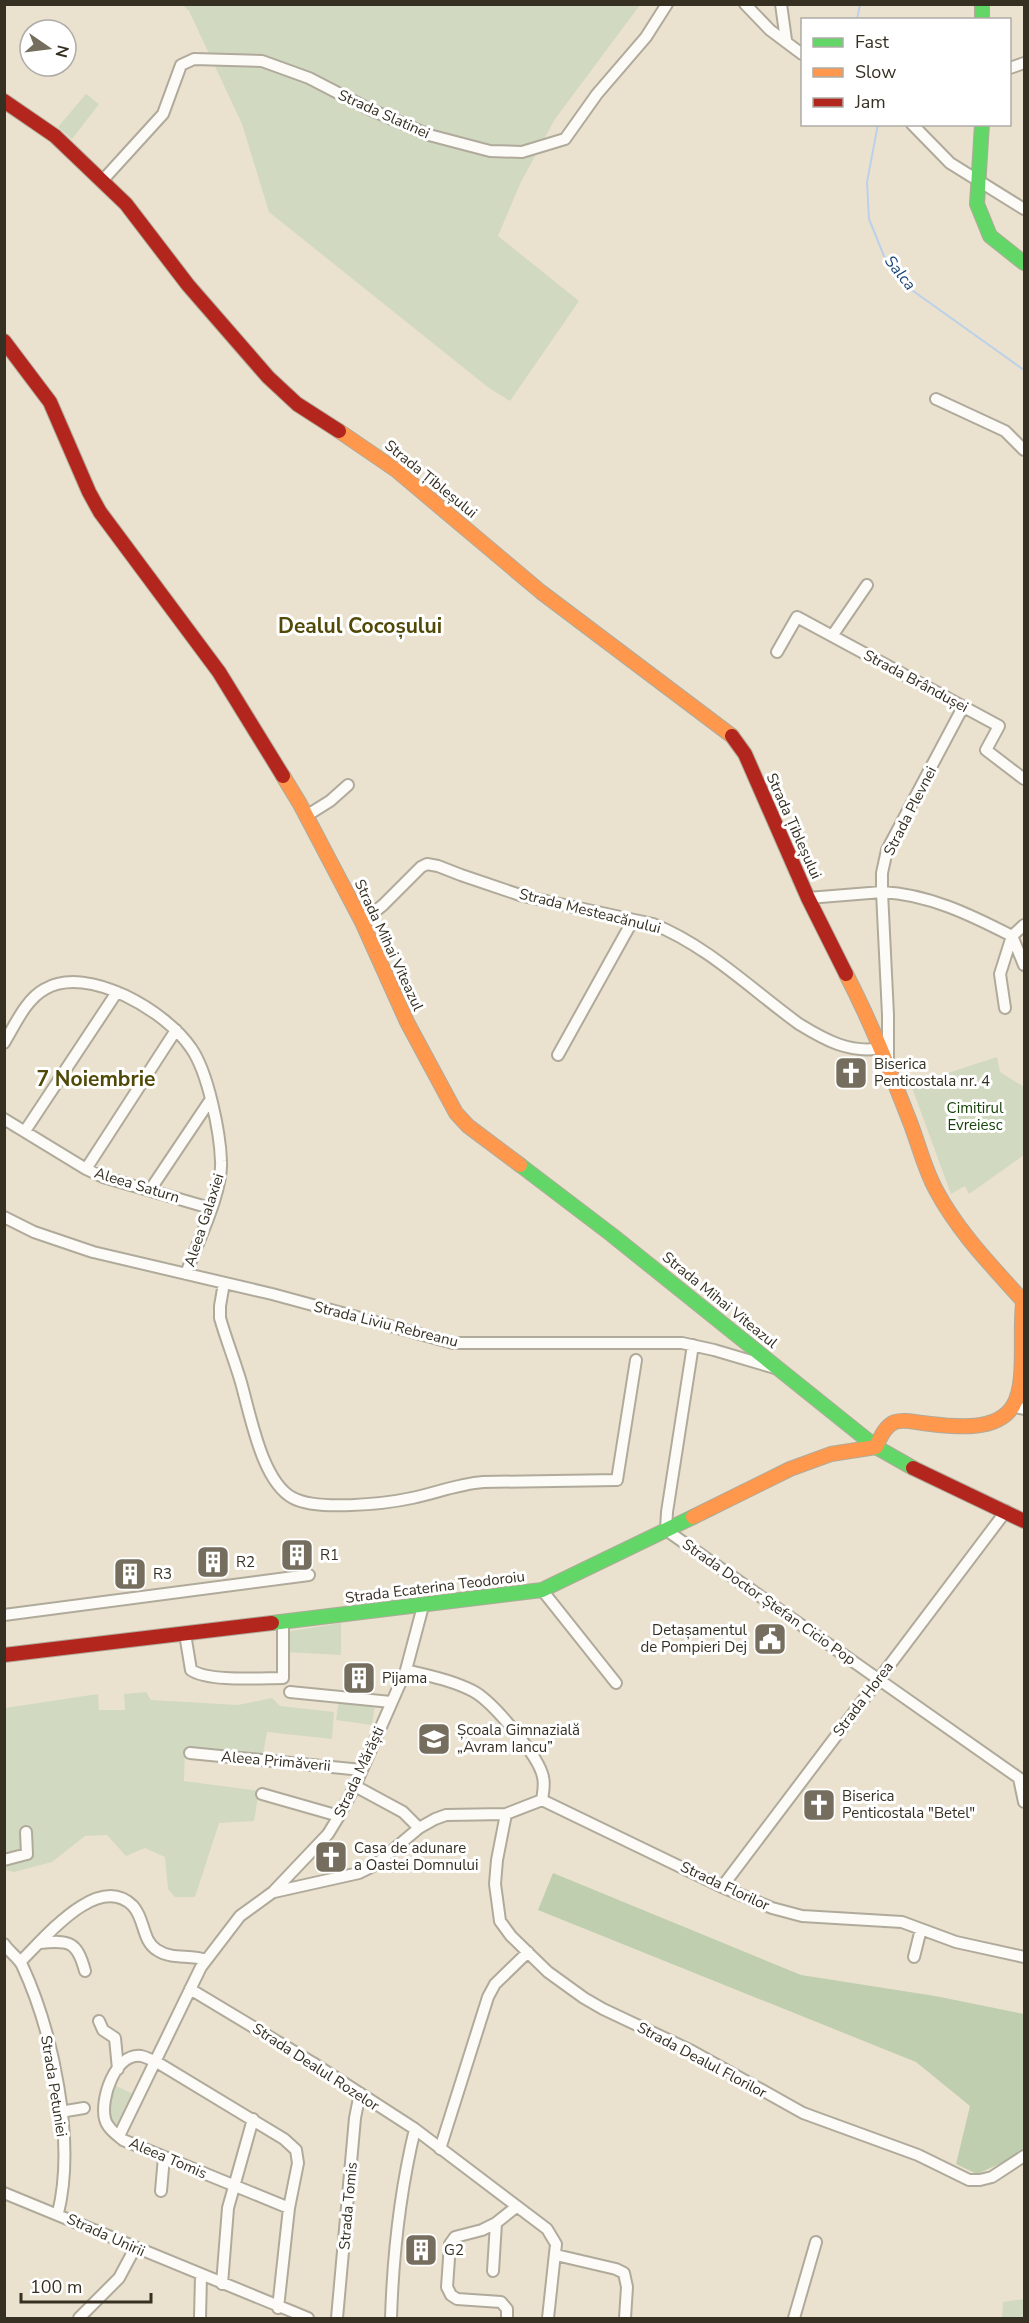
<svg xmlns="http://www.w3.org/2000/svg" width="1029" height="2323" font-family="'Nunito Sans',sans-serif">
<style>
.green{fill:#d1d9c1}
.forest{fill:#bfceae}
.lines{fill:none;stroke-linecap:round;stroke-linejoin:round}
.stream{stroke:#bcd1e9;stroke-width:2}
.street-casing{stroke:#b0aa9b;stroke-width:14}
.fast-casing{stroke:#b0aa9b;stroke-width:16}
.slow-casing{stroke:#b0aa9b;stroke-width:16}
.jam-casing{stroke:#b0aa9b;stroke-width:16}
.street{stroke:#fcfbf8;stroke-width:10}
.fast{stroke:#63d668;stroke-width:14}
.slow{stroke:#ff974d;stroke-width:14}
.jam{stroke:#b3261e;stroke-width:14}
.labels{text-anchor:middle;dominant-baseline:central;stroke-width:6;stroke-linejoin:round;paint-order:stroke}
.street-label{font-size:15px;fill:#363022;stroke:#fff}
.poi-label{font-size:15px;fill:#363022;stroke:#fff;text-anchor:start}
.park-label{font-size:15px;fill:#154206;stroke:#fff}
.water-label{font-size:16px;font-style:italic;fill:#164477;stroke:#fff}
.district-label{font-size:21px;font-weight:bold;fill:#504907;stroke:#fff}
</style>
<rect width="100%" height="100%" fill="#eae2ce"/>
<!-- green -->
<path class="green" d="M 183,5 L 640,5 L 555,119 L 520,184 L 498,236 L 579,301 L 510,401 L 489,388 L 269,212 L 242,124 L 189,11 Z
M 86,94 L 99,104 L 72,139 L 58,127 Z
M 997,1057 L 1000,1072 L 1024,1087 L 1024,1155 L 969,1194 L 965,1186 L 951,1194 L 911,1085 Z
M 341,1623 L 341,1655 L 285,1652 L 285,1632 Z
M 146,1692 L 151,1700 L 238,1705 L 272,1698 L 280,1706 L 334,1712 L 332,1739 L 267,1732 L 263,1754 L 185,1752 L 184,1781 L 259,1791 L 254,1821 L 219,1823 L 195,1897 L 175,1897 L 168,1889 L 165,1857 L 145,1848 L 126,1856 L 107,1835 L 85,1836 L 52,1862 L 14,1872 L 5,1870 L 5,1708 L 98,1694 L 99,1710 L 125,1710 L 124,1694 Z
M 339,1699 L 375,1704 L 372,1725 L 336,1720 Z
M 110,2083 L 137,2096 L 119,2134 L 112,2128 L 105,2101 Z
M 1024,2299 L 1024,2318 L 1002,2318 L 1003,2302 Z"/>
<!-- forest -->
<path class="forest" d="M 553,1873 L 801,1975 L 935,1996 L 1024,2014 L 1024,2148 L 1006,2161 L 977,2174 L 956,2164 L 970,2106 L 916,2062 L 538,1910 Z"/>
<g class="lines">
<!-- stream -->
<path class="stream" d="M 857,20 L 860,4
M 878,124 L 867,182 L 869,219 L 884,256 L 909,288 L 1024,370"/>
<defs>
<path id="street" d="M 745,4 L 770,30 L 802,54
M 781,4 L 786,40
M 1010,68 L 1024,63
M 912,124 L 950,163 L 1024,209
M 102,181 L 163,114 L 181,65 L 194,59 L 262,61 L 309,78 L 367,108 L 429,135 L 490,151 L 522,152 L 565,139 L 597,94 L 646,37 L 667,4
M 936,399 L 1005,431 L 1024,450
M 832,636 L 867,585
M 777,652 L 797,617 L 999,726 L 986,750 L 1024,779
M 963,707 L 887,850 L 882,873 L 882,892 C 928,894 971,915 1012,936
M 306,816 L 330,801 L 348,785
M 808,898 L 882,892 L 888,1015 L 888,1059
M 362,922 L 383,905 L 421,867 L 427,864 L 438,866 L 461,875 L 523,896 L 653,924 C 708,946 752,990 799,1024 C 825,1040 850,1054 882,1048
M 1012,936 L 1024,965
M 1012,936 L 1024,925
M 1005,1008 L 1000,974 L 1012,936
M 4,1043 C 15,1025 26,999 45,989 C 88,964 167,1012 191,1048 C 208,1072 220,1132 221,1161 C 223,1192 197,1243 186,1274
M 558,1055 L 633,920
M 4,1119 L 86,1169 L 103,1177 L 210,1208
M 25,1131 L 117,992
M 86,1169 L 176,1030
M 150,1190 L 211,1099
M 4,1217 L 34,1232 L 93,1252 L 272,1294 L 453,1343 L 682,1343 L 714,1350 L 775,1368
M 224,1283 L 220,1306 L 220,1318 C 226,1339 234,1359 240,1379 C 250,1412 261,1481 293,1498 C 317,1511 384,1504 412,1498 C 436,1493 458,1484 483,1482 L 617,1480 L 636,1360
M 693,1345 L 667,1512 L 666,1530 L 1019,1778
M 1012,1406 L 1024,1409
M 542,1590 L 616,1683
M 4,1615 L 309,1575
M 185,1634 L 191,1670 C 209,1682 260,1678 283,1678 L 283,1622
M 406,1670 C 429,1676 452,1680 473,1691 C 492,1701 539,1756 543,1777 C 545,1785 543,1793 542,1800
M 290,1692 L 391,1702
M 190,1753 L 362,1770
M 1019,1778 L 1024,1802
M 355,1786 L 403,1812 L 419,1828
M 262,1794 L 339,1816
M 542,1800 L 722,1887 L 772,1908 L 802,1916 L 902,1922 L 956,1942 L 1024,1957
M 506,1814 L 497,1860 L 495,1884 L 500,1921 L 511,1936 L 548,1972 L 584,1998 L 603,2009 L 692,2051 L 803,2113 L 918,2155 L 969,2180 L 980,2180 L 992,2177 L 1024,2156
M 4,1860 L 27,1854 L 26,1832
M 722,1887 L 1006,1511
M 274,1892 L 359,1873 L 375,1865 L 419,1828 L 435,1819 L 446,1815 L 506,1814 L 542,1800
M 40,1943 C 69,1940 77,1941 85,1971
M 4,1944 C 9,1952 18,1957 22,1965 C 53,2032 76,2141 58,2213
M 914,1957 L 921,1929
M 20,1962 C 44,1939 98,1871 133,1906 C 145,1919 142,1941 157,1950 C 172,1960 190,1954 206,1960
M 190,1989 L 313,2063 L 415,2129 L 547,2229 L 556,2244 L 548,2318
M 99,2021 L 103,2030 L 115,2038 L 118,2069
M 60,2112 L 84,2108
M 119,2136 L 201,1967 L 240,1916 L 273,1892 L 328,1834 L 339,1816 L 355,1786 L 406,1670 L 423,1606
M 440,2149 L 488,1997 L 495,1984 L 528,1952
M 161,2191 L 164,2157
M 4,2193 L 308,2318
M 556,2255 L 616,2269 L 624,2273 L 627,2287 L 625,2318
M 493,2271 L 496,2223
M 222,2284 L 228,2208 L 253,2119
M 278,2308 L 289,2208 L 123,2140 C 116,2134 107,2128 105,2119 C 100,2099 115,2053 141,2056 C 146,2057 151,2060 155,2061 L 284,2139 L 296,2150 L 298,2163 L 289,2208
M 79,2318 L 119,2278 L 135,2248
M 200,2318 L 201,2276
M 337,2318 L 355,2118 L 360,2093
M 391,2318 C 393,2255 400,2191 415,2129
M 507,2318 L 507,2309 L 501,2302 L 457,2299 L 451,2295 L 447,2287 L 450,2244 L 455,2237 L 482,2230 L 496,2223 L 516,2207
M 794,2318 L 816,2242"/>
<path id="fast" d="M 982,4 L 982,20
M 982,124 L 977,204 L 990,236 L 1024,263
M 520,1165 L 612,1235 L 876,1447 L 913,1468
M 272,1623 L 542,1590 L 693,1517"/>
<path id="slow" d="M 339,431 L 396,470 L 541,592 L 732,736
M 283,776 L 300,804 L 362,922 L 407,1022 L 456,1113 L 468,1126 L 520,1165
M 846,974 C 871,1022 890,1071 910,1122 C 919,1145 924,1168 936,1190 C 959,1233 992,1266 1024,1302
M 876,1447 C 880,1438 885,1426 895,1422 C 904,1419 914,1422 922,1423 C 949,1426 996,1434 1013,1406 C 1028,1382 1018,1327 1024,1297
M 693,1517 L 790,1469 L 831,1454 L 876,1447"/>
<path id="jam" d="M 4,101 L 55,136 L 126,204 L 188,285 L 268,377 L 297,404 L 339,431
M 4,341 L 50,402 L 89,492 L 100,512 L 219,672 L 283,776
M 732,736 L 745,754 L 808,898 L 846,974
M 913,1468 L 1024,1521
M 4,1655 L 272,1623"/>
</defs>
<!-- street casing -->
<use href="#street" class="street-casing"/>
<!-- fast casing -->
<use href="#fast" class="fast-casing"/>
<!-- slow casing -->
<use href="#slow" class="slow-casing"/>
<!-- jam casing -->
<use href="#jam" class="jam-casing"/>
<!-- street -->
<use href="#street" class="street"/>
<!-- fast -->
<use href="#fast" class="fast"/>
<!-- slow -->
<use href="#slow" class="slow"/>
<!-- jam -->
<use href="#jam" class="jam"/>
</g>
<!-- icons -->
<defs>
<symbol id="church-square" viewBox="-11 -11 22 22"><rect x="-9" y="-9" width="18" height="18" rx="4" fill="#756e5e" stroke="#fff"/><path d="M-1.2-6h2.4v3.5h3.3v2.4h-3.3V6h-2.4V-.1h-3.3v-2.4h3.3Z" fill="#fff"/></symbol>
<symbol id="building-square" viewBox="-11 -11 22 22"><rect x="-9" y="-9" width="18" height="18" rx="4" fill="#756e5e" stroke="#fff"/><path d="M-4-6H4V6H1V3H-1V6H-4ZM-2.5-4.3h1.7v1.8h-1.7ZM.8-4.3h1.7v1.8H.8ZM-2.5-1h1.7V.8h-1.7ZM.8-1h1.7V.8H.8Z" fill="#fff"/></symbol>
<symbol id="civic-square" viewBox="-11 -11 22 22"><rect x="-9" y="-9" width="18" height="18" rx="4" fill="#756e5e" stroke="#fff"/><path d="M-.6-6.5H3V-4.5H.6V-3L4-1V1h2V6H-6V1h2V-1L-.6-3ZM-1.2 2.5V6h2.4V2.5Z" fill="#fff"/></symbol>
<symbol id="school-square" viewBox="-11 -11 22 22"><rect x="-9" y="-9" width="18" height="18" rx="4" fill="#756e5e" stroke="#fff"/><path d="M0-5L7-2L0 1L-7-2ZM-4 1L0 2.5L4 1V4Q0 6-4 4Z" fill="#fff"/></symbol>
</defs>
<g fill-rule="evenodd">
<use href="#church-square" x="832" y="1054" width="38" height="38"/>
<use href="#building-square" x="278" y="1536" width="38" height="38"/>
<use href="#building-square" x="194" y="1543" width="38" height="38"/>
<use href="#building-square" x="111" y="1555" width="38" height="38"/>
<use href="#civic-square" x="751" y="1620" width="38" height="38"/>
<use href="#building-square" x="340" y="1659" width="38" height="38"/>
<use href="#school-square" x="415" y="1720" width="38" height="38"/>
<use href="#church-square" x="800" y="1786" width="38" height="38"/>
<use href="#church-square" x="312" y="1838" width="38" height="38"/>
<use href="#building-square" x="402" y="2231" width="38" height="38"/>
</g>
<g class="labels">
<!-- street labels -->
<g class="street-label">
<text transform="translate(384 114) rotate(24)">Strada Slatinei</text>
<text transform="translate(431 479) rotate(39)">Strada Țibleșului</text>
<text transform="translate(916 681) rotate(28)">Strada Brândușei</text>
<text transform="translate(910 811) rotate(-63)">Strada Plevnei</text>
<text transform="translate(794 826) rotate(66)">Strada Țibleșului</text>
<text transform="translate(590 911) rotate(14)">Strada Mesteacănului</text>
<text transform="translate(389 945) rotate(65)">Strada Mihai Viteazul</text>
<text transform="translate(137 1185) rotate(17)">Aleea Saturn</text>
<text transform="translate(204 1220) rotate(-72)">Aleea Galaxiei</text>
<text transform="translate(720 1300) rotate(39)">Strada Mihai Viteazul</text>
<text transform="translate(386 1324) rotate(14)">Strada Liviu Rebreanu</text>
<text transform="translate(435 1587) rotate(-7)">Strada Ecaterina Teodoroiu</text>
<text transform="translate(769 1602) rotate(35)">Strada Doctor Ștefan Cicio Pop</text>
<text transform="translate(863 1699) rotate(-53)">Strada Horea</text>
<text transform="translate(276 1761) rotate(5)">Aleea Primăverii</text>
<text transform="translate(359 1772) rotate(-65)">Strada Mărăști</text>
<text transform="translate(725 1886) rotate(25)">Strada Florilor</text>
<text transform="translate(702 2060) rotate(28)">Strada Dealul Florilor</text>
<text transform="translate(316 2067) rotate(33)">Strada Dealul Rozelor</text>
<text transform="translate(54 2086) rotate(81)">Strada Petuniei</text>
<text transform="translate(168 2158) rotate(23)">Aleea Tomis</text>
<text transform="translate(348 2206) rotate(-85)">Strada Tomis</text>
<text transform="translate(106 2235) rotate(24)">Strada Unirii</text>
</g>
<!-- poi labels -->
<g class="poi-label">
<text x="874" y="1064">Biserica<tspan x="874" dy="17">Penticostala nr. 4</tspan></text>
<text x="320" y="1555">R1</text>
<text x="236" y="1562">R2</text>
<text x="153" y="1574">R3</text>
<text x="747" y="1630" text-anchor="end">Detașamentul<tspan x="747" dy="17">de Pompieri Dej</tspan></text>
<text x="382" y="1678">Pijama</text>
<text x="457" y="1730">Școala Gimnazială<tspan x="457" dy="17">„Avram Iancu”</tspan></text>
<text x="842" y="1796">Biserica<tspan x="842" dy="17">Penticostala "Betel"</tspan></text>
<text x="354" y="1848">Casa de adunare<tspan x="354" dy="17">a Oastei Domnului</tspan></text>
<text x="444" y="2250">G2</text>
</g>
<!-- park labels -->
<g class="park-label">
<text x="975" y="1108">Cimitirul<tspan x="975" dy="17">Evreiesc</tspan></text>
</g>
<!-- water labels -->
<g class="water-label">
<text transform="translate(900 273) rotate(51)">Salca</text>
</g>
<!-- district labels -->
<g class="district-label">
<text x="360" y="626">Dealul Cocoșului</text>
<text x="96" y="1079">7 Noiembrie</text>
</g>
</g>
<!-- border -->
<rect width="1029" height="2323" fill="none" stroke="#363022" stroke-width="12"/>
<!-- legend -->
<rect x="801" y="18" width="210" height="108" fill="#ffffff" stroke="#afaca7" stroke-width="1.5"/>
<rect x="813" y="38" width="30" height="9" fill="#63d668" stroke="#afaca7" stroke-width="1.5"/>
<text x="855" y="48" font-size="18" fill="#363022">Fast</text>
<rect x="813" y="68" width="30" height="9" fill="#ff974d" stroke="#afaca7" stroke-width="1.5"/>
<text x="855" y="78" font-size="18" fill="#363022">Slow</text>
<rect x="813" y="98" width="30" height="9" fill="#b3261e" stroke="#afaca7" stroke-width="1.5"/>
<text x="855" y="108" font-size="18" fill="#363022">Jam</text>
<!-- north arrow -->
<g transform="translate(48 48) rotate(104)"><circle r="28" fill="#ffffff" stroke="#afaca7" stroke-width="1.5"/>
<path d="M0-4.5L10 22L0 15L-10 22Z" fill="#756e5e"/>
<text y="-9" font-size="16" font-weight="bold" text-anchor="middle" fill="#363022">N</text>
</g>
<!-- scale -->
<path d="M21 2293v9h130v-9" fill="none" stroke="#363022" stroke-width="3"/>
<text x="30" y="2293" font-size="18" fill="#363022" stroke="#ffffff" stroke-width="4.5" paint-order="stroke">100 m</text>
</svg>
